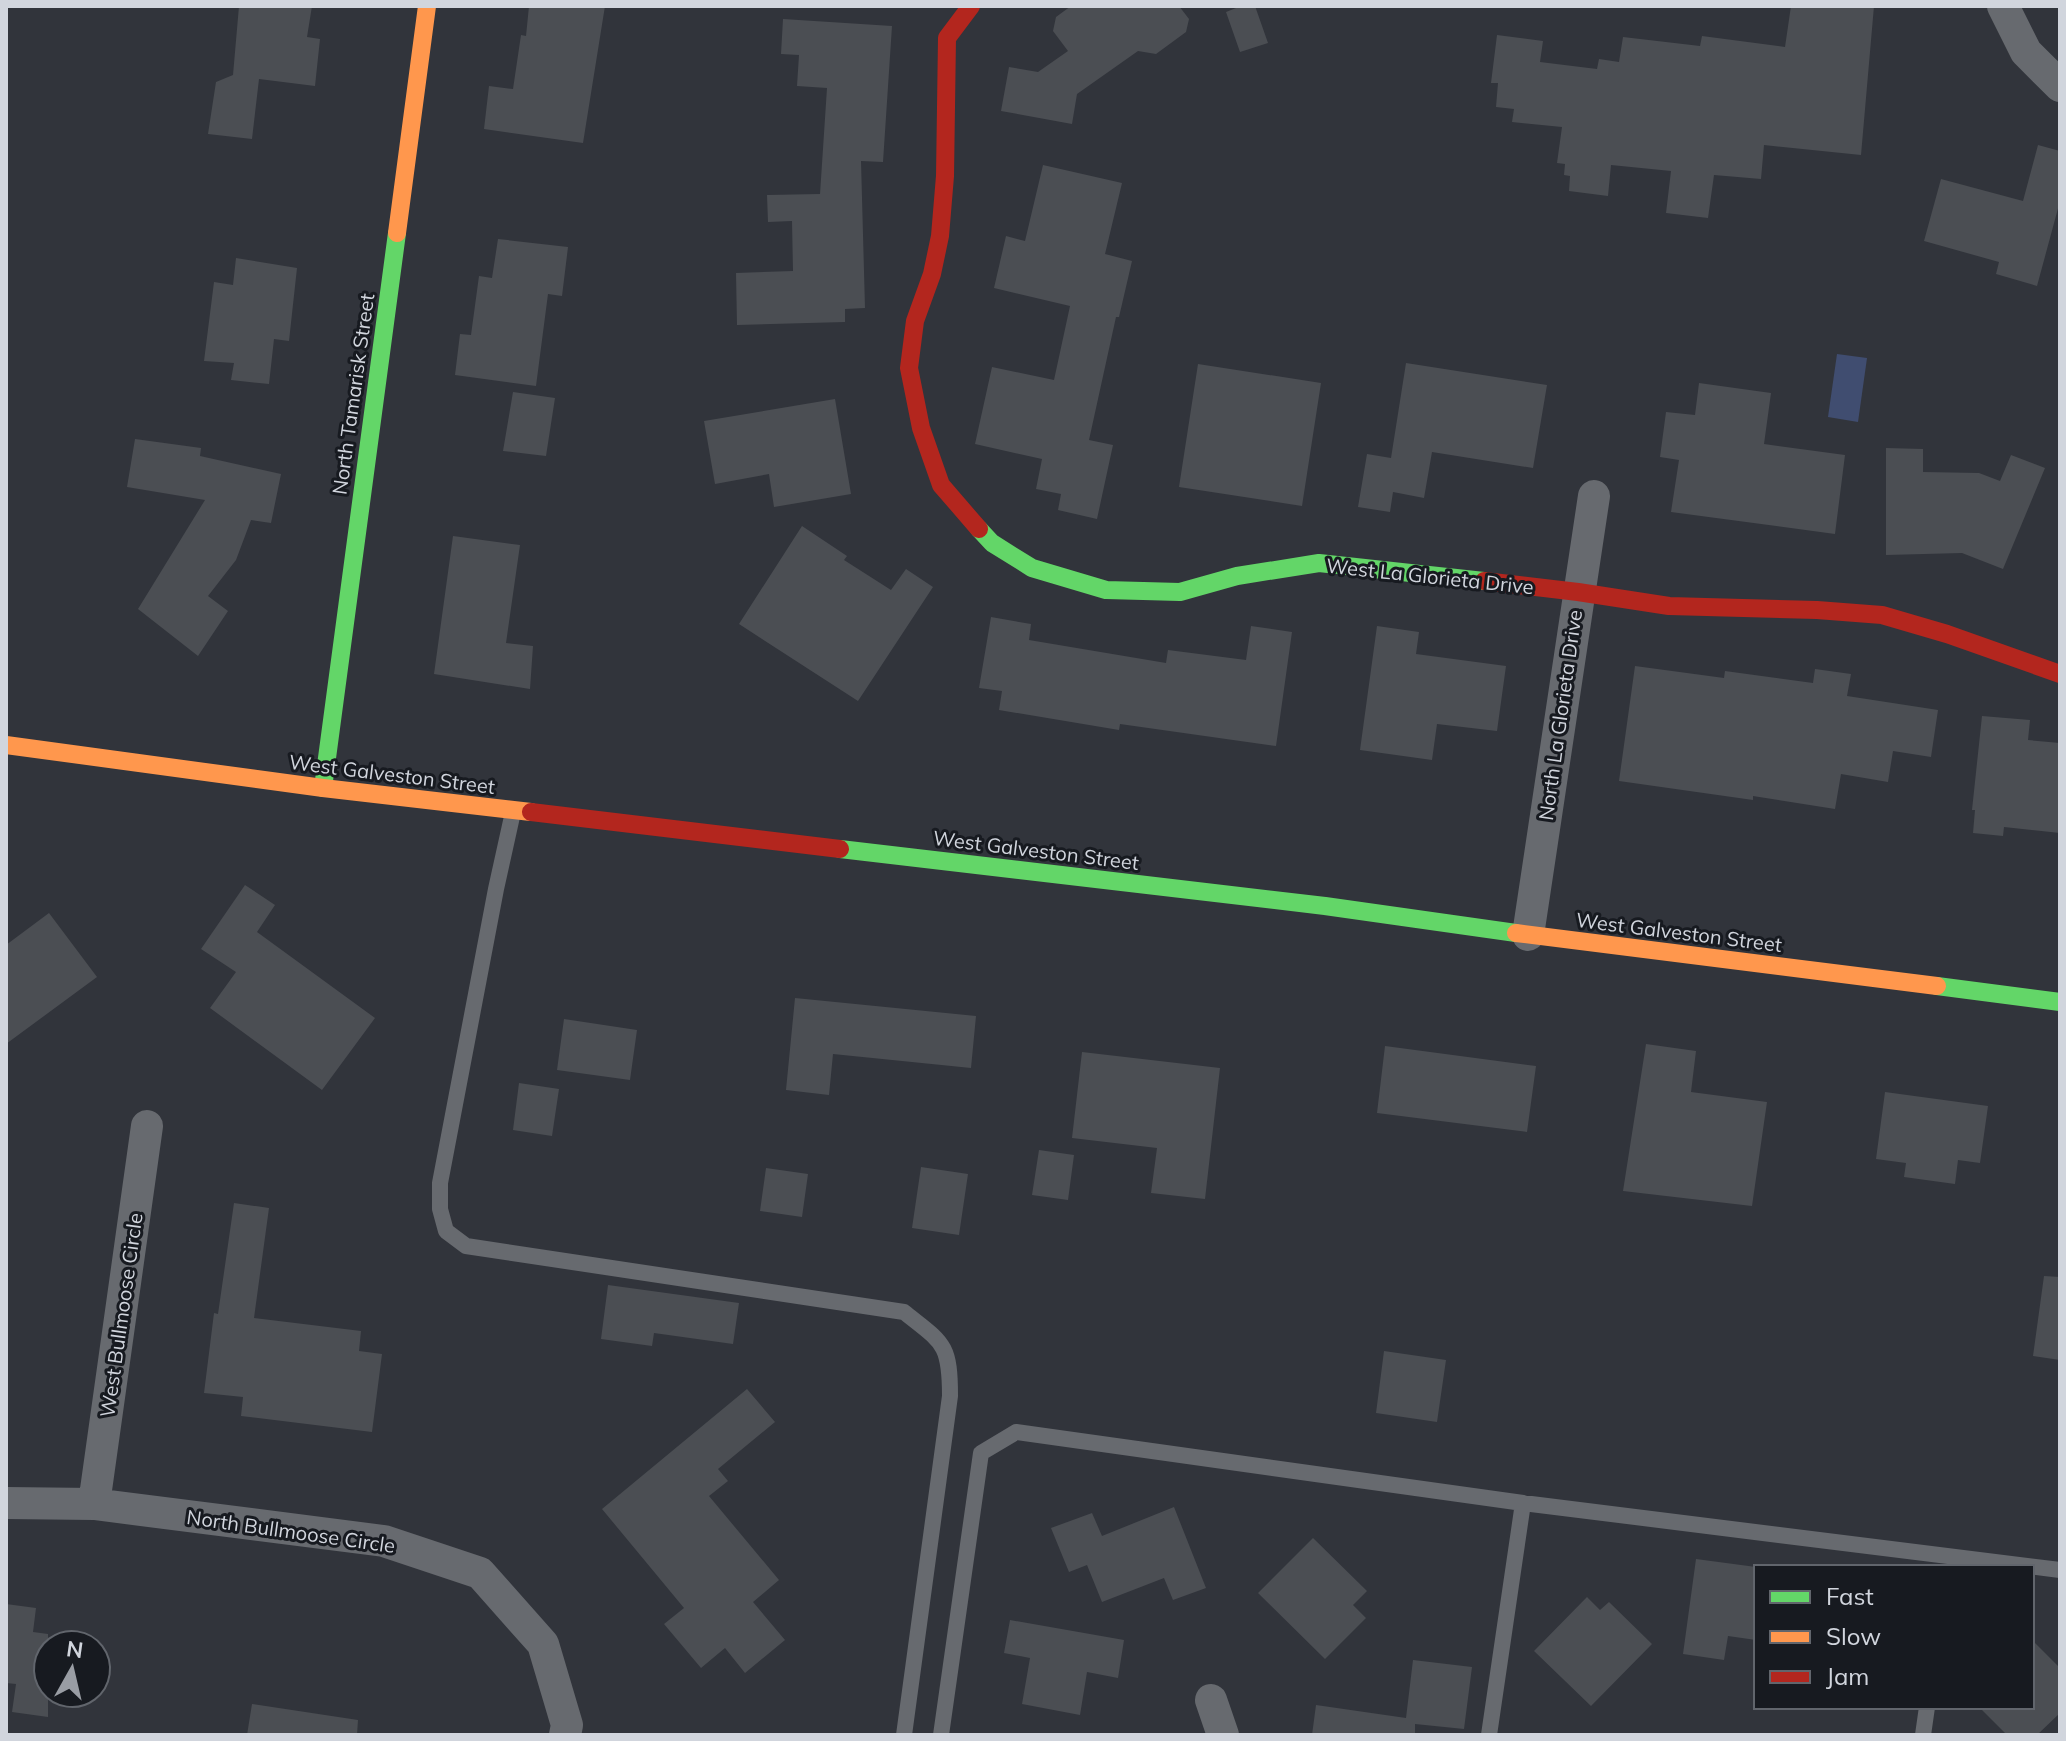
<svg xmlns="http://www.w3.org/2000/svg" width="2066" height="1741" font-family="Mulish,sans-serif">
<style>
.green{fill:#404d70}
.building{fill:#4b4e53}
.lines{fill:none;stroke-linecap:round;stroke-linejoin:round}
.lane{stroke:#676a6f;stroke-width:16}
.street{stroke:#676a6f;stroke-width:32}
.fast{stroke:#63d668;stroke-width:18}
.slow{stroke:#ff974d;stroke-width:18}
.jam{stroke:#b3261e;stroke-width:18}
.labels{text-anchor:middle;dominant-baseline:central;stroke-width:6;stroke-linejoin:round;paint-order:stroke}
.street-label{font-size:20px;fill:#d1d5dd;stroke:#171a20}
</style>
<rect width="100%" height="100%" fill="#31343b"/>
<!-- green -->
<path class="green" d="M 1837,354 L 1867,358 L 1858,422 L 1828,417 Z"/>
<!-- building -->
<path class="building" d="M 239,6 L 312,6 L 307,37 L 320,39 L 315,86 L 259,79 L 252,139 L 208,134 L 216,82 L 233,75 Z
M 529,6 L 605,6 L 583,143 L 484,129 L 489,86 L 513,89 L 521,35 L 526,36 Z
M 1071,6 L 1179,6 L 1189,19 L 1186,32 L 1156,54 L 1138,51 L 1077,94 L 1072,124 L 1001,111 L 1009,67 L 1038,72 L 1068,51 L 1053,31 L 1056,17 Z
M 1241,6 L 1255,6 L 1268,43 L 1240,52 L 1226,12 Z
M 1791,6 L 1874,6 L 1861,155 L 1764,145 L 1761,179 L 1714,175 L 1708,218 L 1666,213 L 1671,171 L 1611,165 L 1608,196 L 1569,191 L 1570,176 L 1564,175 L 1565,164 L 1557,163 L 1562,127 L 1512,122 L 1514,109 L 1496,107 L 1498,83 L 1491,83 L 1497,35 L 1543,41 L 1540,62 L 1597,69 L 1599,59 L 1619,62 L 1623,37 L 1700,46 L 1702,36 L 1785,47 Z
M 783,19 L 892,26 L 883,162 L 861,161 L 865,308 L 845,309 L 845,322 L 737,325 L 736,273 L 793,271 L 792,221 L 768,222 L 767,195 L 820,194 L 827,88 L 797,86 L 799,55 L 781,54 Z
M 2038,145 L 2060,151 L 2060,201 L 2037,286 L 1996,274 L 1999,262 L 1924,241 L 1941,179 L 2023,201 Z
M 1043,165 L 1122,183 L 1105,254 L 1132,261 L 1119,317 L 1116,317 L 1089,440 L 1113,445 L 1097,519 L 1058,510 L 1061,494 L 1036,489 L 1042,459 L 975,444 L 992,367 L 1054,380 L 1070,306 L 994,288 L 1006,236 L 1025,241 Z
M 498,239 L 568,247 L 562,296 L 548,294 L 536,386 L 455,375 L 460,334 L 471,335 L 479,276 L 492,278 Z
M 236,258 L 297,268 L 289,341 L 274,339 L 269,384 L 231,380 L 234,363 L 204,361 L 214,282 L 233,285 Z
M 1406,363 L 1547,385 L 1533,468 L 1432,452 L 1424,498 L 1393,492 L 1390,512 L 1358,507 L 1367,454 L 1391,458 Z
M 1198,364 L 1321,383 L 1302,506 L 1179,487 Z
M 1699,383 L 1771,393 L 1764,444 L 1845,455 L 1835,534 L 1671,512 L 1679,460 L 1660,457 L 1666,412 L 1695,415 Z
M 513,392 L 555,398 L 546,456 L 503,451 Z
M 835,399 L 851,494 L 774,507 L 769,474 L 715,484 L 704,421 Z
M 135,439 L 201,448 L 200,456 L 281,474 L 271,523 L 251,520 L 236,560 L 208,596 L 228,611 L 198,656 L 138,609 L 205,500 L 127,487 Z
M 1886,448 L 1923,449 L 1923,472 L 1979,473 L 2000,481 L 2011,455 L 2045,468 L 2003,569 L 1962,553 L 1886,555 Z
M 802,526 L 847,556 L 844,560 L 891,590 L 906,569 L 933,587 L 858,701 L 739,624 Z
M 453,536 L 520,545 L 506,643 L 533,646 L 530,689 L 434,674 Z
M 991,617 L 1031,624 L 1029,640 L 1166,663 L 1168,650 L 1246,660 L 1251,626 L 1292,632 L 1276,746 L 1120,724 L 1119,730 L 999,710 L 1002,691 L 979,688 Z
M 1377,626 L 1419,632 L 1416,654 L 1506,666 L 1497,731 L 1437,724 L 1432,760 L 1360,750 Z
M 1635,666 L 1724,678 L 1725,671 L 1813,683 L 1815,669 L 1851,674 L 1847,696 L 1938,710 L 1931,757 L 1893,751 L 1888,782 L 1841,774 L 1835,809 L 1753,796 L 1753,800 L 1619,781 Z
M 1982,716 L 2030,720 L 2028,740 L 2060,743 L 2060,833 L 2004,827 L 2003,836 L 1973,833 L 1975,810 L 1972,810 Z
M 245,885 L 275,905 L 257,932 L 375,1018 L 322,1090 L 210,1008 L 236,972 L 201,949 Z
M 49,913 L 97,977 L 6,1044 L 6,945 Z
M 795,998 L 976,1016 L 971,1068 L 833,1054 L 829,1095 L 786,1090 Z
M 564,1019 L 637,1030 L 630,1080 L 557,1070 Z
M 1646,1044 L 1696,1051 L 1691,1092 L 1767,1102 L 1752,1206 L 1623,1191 Z
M 1385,1046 L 1536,1066 L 1527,1132 L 1377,1113 Z
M 1082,1052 L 1220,1068 L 1205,1199 L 1151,1193 L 1157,1148 L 1072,1138 Z
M 519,1083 L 559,1089 L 552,1136 L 513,1130 Z
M 1885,1092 L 1988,1106 L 1980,1163 L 1958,1160 L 1955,1184 L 1904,1177 L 1906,1163 L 1876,1159 Z
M 1039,1150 L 1074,1155 L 1068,1200 L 1032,1195 Z
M 921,1167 L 968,1174 L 959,1235 L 912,1228 Z
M 766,1168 L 808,1174 L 802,1217 L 760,1211 Z
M 234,1203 L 269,1208 L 254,1318 L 361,1331 L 359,1351 L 382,1354 L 372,1432 L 241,1416 L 243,1397 L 204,1393 L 214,1313 L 218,1314 Z
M 2044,1276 L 2060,1277 L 2060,1360 L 2033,1356 Z
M 608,1285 L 739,1303 L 733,1344 L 654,1333 L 652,1346 L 601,1339 Z
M 1384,1351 L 1446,1360 L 1437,1422 L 1376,1413 Z
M 747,1389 L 775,1422 L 718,1469 L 728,1481 L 709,1496 L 779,1580 L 753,1602 L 785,1640 L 745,1673 L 725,1648 L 701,1668 L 664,1624 L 684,1608 L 602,1509 Z
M 1174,1507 L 1206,1588 L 1173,1600 L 1164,1578 L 1102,1602 L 1087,1565 L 1069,1572 L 1051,1528 L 1092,1513 L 1102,1536 Z
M 1313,1538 L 1367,1591 L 1353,1605 L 1366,1618 L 1325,1659 L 1258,1593 Z
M 1696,1559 L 1756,1567 L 1756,1640 L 1728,1636 L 1724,1660 L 1683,1654 Z
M 1587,1597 L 1600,1610 L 1609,1602 L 1652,1644 L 1591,1706 L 1534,1651 Z
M 6,1604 L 36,1608 L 33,1632 L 48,1634 L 48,1717 L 12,1712 L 16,1684 L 6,1683 Z
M 1010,1620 L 1124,1640 L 1118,1678 L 1087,1672 L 1080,1715 L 1022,1704 L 1030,1658 L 1004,1653 Z
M 2032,1640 L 2060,1668 L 2060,1713 L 2037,1735 L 2007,1735 L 1979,1707 L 2032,1707 Z
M 1413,1660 L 1472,1667 L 1464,1729 L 1415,1724 L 1415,1735 L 1312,1735 L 1316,1705 L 1406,1718 Z
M 252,1704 L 358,1720 L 357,1735 L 247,1735 Z"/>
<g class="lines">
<!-- lane -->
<path class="lane" d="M 513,812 L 496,889 L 440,1183 L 440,1209 L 446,1231 L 466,1246 L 904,1312 C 943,1343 950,1343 950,1396 L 904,1735
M 941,1735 L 981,1453 L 1016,1432 L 1523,1503 L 2060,1570
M 1489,1735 L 1523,1503
M 1923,1735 L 1927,1707"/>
<!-- street -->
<path class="street" d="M 2003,6 L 2026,52 L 2060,86
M 1528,935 L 1594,496
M 6,1503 L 94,1504 L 384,1541 L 480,1573 L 543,1644 L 567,1725 L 565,1735
M 94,1504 L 147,1126
M 1211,1700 L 1223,1735"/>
<!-- fast -->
<path class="fast" d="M 979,529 L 992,543 L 1032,568 L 1106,590 L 1180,592 L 1237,576 L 1319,563 L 1484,581
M 323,788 L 397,233
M 840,849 L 1325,906 L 1516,933
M 1937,986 L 2060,1002"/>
<!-- slow -->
<path class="slow" d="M 397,233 L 427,6
M 6,745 L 323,788 L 531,812
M 1516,933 L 1937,986"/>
<!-- jam -->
<path class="jam" d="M 971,6 L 947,38 L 945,176 L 940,236 L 932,274 L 915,321 L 909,368 L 921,428 L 941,485 L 979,529
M 1484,581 L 1578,592 L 1669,606 L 1817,610 L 1882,615 L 1947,634 L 2060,674
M 531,812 L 840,849"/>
</g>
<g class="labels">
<!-- street labels -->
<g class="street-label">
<text transform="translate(353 394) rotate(-82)">North Tamarisk Street</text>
<text transform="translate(1430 576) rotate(6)">West La Glorieta Drive</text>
<text transform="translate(1560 715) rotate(-82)">North La Glorieta Drive</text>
<text transform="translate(392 774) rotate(7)">West Galveston Street</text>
<text transform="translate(1036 850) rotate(7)">West Galveston Street</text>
<text transform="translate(1679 932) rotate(7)">West Galveston Street</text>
<text transform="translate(121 1315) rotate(-82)">West Bullmoose Circle</text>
<text transform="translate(291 1531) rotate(8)">North Bullmoose Circle</text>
</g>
</g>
<!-- border -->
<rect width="2066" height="1741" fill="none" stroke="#d1d5dd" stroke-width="16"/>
<!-- legend -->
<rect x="1754" y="1565" width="280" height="144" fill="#171a20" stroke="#61656c" stroke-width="2"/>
<rect x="1770" y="1591" width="40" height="12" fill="#63d668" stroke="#61656c" stroke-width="2"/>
<text x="1826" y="1605" font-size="24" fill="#d1d5dd">Fast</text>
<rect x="1770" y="1631" width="40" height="12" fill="#ff974d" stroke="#61656c" stroke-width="2"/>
<text x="1826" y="1645" font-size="24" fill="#d1d5dd">Slow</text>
<rect x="1770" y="1671" width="40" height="12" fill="#b3261e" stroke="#61656c" stroke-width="2"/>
<text x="1826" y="1685" font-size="24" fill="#d1d5dd">Jam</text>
<!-- north arrow -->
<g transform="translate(72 1669) rotate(8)"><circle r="38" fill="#171a20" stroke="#61656c" stroke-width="2"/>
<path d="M0-6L14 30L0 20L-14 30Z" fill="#999da4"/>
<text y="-12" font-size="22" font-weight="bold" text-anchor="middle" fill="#d1d5dd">N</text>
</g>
</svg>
